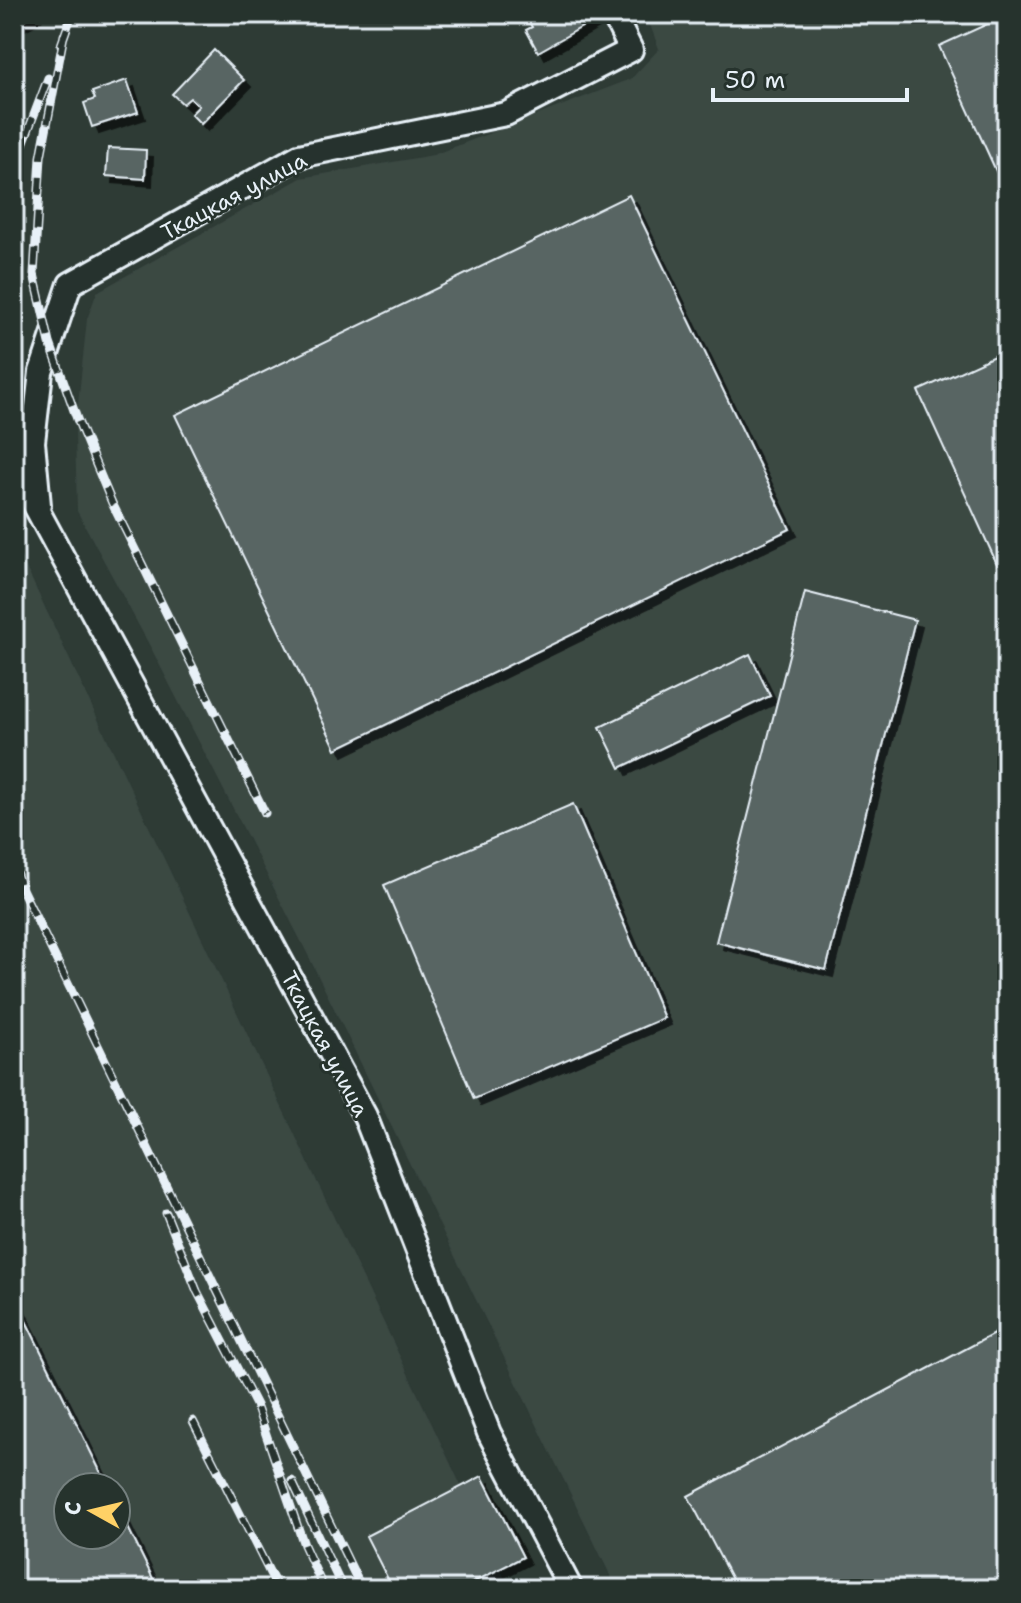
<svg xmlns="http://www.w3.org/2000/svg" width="1021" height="1603" font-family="'Shantell Sans',sans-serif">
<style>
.built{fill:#3b4843;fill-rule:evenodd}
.building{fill:#596563;stroke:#e8f1f8;stroke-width:2;filter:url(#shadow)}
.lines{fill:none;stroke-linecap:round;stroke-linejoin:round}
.street-casing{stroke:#e8f1f8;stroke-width:28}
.street{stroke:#26332d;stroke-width:22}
.rail-casing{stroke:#e8f1f8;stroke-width:9}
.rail{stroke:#26332d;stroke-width:6;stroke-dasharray:18;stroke-linecap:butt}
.labels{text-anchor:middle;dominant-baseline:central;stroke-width:6;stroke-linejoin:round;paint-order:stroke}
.street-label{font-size:22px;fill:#e8f1f8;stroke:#26332d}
</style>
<defs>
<filter id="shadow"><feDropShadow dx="7" dy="7" stdDeviation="0" flood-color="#0009"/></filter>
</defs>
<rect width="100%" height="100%" fill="#2e3b35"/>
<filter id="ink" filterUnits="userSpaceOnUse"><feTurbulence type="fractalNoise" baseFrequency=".0125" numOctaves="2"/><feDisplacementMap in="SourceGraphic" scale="16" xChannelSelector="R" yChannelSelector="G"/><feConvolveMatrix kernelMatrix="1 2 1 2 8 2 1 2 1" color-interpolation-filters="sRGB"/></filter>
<g filter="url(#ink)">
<!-- built -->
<path class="built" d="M 646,14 L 1007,14 L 1007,1589 L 617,1589 L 306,951 L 152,650 L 77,511 L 75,432 L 87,319 L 97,292 L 301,178 L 433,155 L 631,79 L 659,49 Z
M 14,542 L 510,1589 L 14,1589 ZM 68,1487 L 116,1487 L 116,1535 L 68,1535 Z"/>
<!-- building -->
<path class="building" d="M 14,14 L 35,14 L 14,25 Z
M 538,14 L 593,14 L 596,19 L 538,52 L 526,30 L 532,27 L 528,20 Z
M 1007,15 L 1007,195 L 939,46 Z
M 214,50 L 244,80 L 201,124 L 191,114 L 199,106 L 190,98 L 183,104 L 172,94 Z
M 127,80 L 138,112 L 92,127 L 84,103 L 95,99 L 92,92 Z
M 108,148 L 146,150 L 145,179 L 106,176 Z
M 629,195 L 790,529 L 336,749 L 175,415 Z
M 1007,350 L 1007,586 L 918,391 Z
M 805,592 L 915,620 L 826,970 L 716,942 Z
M 750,654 L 770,696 L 620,768 L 600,727 Z
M 573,804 L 664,1018 L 474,1099 L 384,885 Z
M 17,1303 L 108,1487 L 68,1487 L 68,1535 L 116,1535 L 116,1503 L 158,1589 L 14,1589 L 14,1304 Z
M 1007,1327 L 1007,1589 L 737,1589 L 688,1496 Z
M 482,1476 L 523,1557 L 460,1589 L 393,1589 L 366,1536 Z"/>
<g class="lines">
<defs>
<path id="street" d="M 14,467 L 365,1116 L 489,1433 L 571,1589
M 39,505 L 33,442 L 41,372 L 70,284 L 299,156 L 506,114 L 631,50 L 613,14"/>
</defs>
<!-- street casing -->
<use href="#street" class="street-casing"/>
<!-- street -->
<use href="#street" class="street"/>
<defs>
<path id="rail" d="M 64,35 L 41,157 L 34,274 L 50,343 L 77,419 L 112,503 L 265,813
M 61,45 L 72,14
M 14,168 L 48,78
M 14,866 L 21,887 L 362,1589
M 166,1213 L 197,1291 L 256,1405 L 304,1545 L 324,1589
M 193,1421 L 278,1589
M 292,1481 L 343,1589"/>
</defs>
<!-- rail casing -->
<use href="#rail" class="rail-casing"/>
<!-- rail -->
<use href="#rail" class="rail"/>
</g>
</g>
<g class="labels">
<!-- street labels -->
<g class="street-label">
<text transform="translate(234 196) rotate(-28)">Ткацкая улица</text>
<text transform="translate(325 1044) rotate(62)">Ткацкая улица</text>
</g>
</g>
<!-- margin -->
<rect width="1021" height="1603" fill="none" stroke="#26332d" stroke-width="48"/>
<rect x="24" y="24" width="973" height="1555" fill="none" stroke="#e8f1f8" stroke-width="3" filter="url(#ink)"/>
<!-- north arrow -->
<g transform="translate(92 1511) rotate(278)"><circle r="38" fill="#26332d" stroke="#747f7e" stroke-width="2"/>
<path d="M0-6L14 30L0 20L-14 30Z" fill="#ffd166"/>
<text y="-12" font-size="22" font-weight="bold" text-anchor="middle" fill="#e8f1f8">С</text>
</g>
<!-- scale -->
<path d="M713 88v12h194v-12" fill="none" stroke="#e8f1f8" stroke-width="4"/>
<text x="725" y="88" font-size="24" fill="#e8f1f8" stroke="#26332d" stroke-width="6" paint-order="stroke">50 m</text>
</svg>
